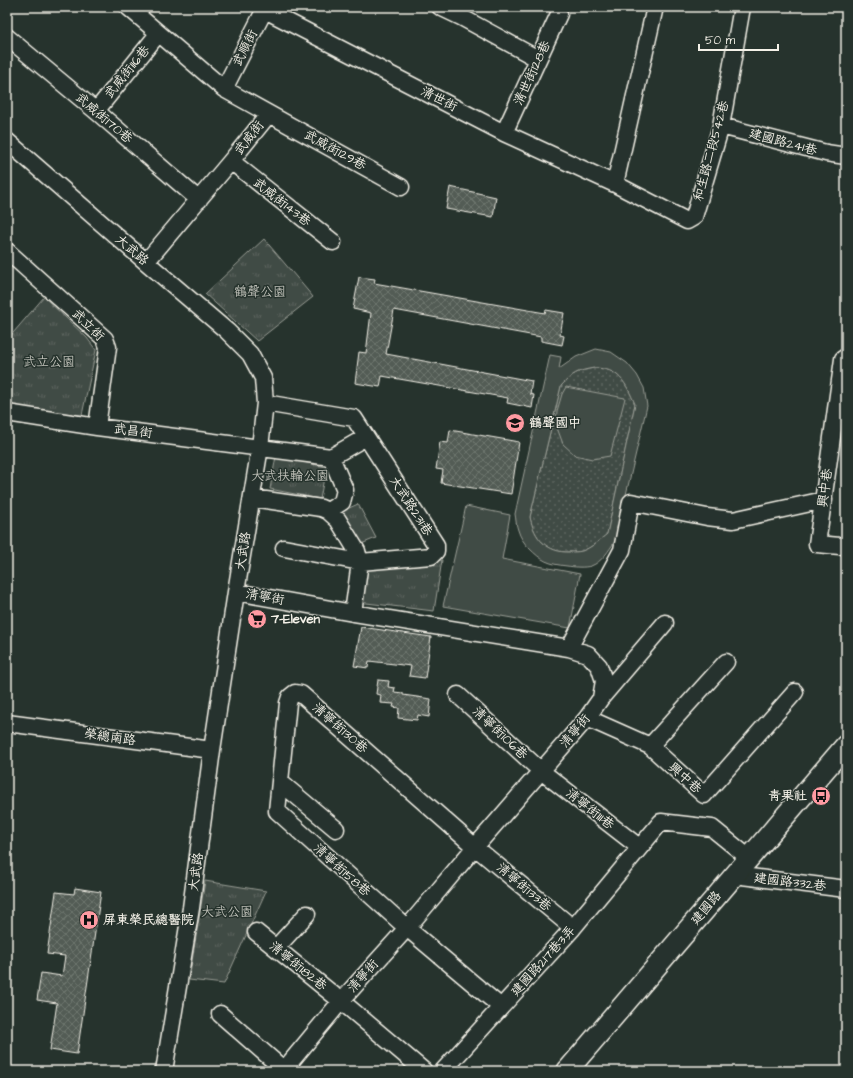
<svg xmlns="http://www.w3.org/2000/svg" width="853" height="1078" font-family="'Architects Daughter','LXGW WenKai TC',sans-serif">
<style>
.grass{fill:url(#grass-dots);stroke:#9a9e96}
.park{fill:url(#park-tufts);stroke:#9a9e96}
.pitch{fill:#414b45;stroke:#9a9e96;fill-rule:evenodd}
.building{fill:url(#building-cross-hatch);stroke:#f4f1e8}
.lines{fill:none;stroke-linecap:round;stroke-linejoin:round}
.minor-casing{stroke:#f4f1e8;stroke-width:19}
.major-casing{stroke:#f4f1e8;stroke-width:23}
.minor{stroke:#26332d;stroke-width:16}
.major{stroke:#26332d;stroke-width:20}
.labels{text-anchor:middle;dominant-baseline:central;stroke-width:3;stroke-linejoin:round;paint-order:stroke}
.street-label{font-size:13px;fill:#f4f1e8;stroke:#26332d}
.park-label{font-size:13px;fill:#bebfb7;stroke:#26332d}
.poi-label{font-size:13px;font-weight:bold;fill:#f4f1e8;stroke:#26332d;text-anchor:start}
</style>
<defs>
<pattern id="grass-dots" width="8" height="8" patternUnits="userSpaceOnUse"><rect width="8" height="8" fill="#414b45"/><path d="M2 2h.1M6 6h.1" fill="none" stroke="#5d6560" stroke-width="1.8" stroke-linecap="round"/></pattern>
<pattern id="park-tufts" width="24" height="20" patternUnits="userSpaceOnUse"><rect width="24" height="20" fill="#414b45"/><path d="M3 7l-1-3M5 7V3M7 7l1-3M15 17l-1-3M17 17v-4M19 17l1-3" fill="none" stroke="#5d6560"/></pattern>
<pattern id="building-cross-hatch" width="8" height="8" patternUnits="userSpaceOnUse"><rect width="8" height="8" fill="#525c55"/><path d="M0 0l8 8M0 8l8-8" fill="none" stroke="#6c746d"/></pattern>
</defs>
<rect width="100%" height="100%" fill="#26332d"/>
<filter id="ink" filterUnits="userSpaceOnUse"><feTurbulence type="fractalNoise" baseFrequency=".025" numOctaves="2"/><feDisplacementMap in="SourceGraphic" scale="8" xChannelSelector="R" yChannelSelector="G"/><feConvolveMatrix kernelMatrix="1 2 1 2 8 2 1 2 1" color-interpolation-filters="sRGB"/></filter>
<g filter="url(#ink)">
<!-- grass -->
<path class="grass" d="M 594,368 C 619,368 626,383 635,404 L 607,534 C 600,540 591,548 582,551 C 578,552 573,552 570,552 C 547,553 534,538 530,517 L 561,386 C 573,373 577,371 594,368 Z"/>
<!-- park -->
<path class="park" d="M 264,239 L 313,297 L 257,341 L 205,294 Z
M 44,297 L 87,338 L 96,350 L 82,415 L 7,407 L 7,340 Z
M 276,456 L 326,467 L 320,499 L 270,489 Z
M 358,504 L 376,538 L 354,547 L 338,513 Z
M 442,560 L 434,611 L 358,602 L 366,565 L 392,561 Z
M 205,881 L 266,891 L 224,984 L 189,980 Z"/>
<!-- pitch -->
<path class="pitch" d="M 596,349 L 611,352 L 627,363 L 637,375 L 644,388 L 647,406 L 615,541 C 609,550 602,562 591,566 C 584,568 574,567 567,566 C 548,564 542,561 529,548 C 524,543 520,537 518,530 C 516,525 516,519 515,514 L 550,355 L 561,357 L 559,369 L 576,357 ZM 594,368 C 619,368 626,383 635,404 L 607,534 C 600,540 591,548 582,551 C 578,552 573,552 570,552 C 547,553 534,538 530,517 L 561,386 C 573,373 577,371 594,368 Z
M 566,387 L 625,398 L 610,456 L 592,459 L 575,455 L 563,444 L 556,425 L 557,411 L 562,394 Z
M 466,506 L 510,515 L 502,559 L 580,574 L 570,628 L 443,606 Z"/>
<!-- building -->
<path class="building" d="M 450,187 L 496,197 L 493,217 L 446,209 Z
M 359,277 L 375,279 L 374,283 L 545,313 L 546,310 L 564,313 L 560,335 L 564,336 L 562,345 L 541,341 L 541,337 L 394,310 L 386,354 L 532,381 L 530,394 L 534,395 L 532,408 L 507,403 L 508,398 L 382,376 L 380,387 L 355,383 L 359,352 L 366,353 L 371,313 L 353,309 Z
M 450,430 L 519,442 L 511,494 L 441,483 L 443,470 L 436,469 L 440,442 L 448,443 Z
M 361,627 L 431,637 L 425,678 L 409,676 L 411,666 L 369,661 L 368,668 L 354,666 Z
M 378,680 L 389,681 L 388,687 L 395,688 L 394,692 L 403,693 L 403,695 L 431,699 L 429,717 L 418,715 L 417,720 L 398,718 L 399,708 L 393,707 L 394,704 L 380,703 L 381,695 L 376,694 Z
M 75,888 L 101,892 L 77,1054 L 50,1050 L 57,1003 L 37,1000 L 41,973 L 62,976 L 65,956 L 47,954 L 56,892 L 74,894 Z"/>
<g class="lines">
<defs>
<path id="minor" d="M 128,7 L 224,89 L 401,187
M 440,7 L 461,17 L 538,59
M 265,10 L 504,133 L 615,184 L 687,221 L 694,217 L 721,126 L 742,7
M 7,37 L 96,111 L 199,200
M 224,89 L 266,7
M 96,111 L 158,34
M 721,126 L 826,153 L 846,156
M 504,133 L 559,14
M 7,141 L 146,262 L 227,331 L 250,354 L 263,378 L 265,403 L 260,447 L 236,592 L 212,750 L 191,908 L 164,1071
M 231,161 L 333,242
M 615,184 L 655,7
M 7,251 L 105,339 L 108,347 L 97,427
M 146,262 L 231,161 L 269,114
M 846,357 L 843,359 L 817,544 L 840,546 L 846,544
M 265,403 L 354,418 L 436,545 L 436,551 L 431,556 L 360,562 L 284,548
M 7,413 L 97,427 L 331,457 L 366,437
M 252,498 L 321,508 L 328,511 L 338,520 L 357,551 L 360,562 L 353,613
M 328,511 L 342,502 L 345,490 L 331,457
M 236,592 L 353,613 L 569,648 L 588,654 L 599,666 L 604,681 L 601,698 L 587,718 L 475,847 L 407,928 L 341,1001 L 283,1071
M 569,648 L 622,550 L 631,502 L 707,517 L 733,520 L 824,500
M 458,695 L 541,771 L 639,847
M 601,698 L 665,623
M 587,718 L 650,746 L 704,795 L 795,692
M 7,723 L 212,750
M 650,746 L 726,662
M 280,782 L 336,829
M 734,875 L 846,889
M 256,932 L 341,1001 L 424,1071
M 276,948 L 307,914
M 501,1007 L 407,928 L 277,811 L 288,703 L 290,697 L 295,693 L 301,694 L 475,847 L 573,928
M 220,1014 L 284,1070
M 443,1071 L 573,928 L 661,822 L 712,828 L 749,858"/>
<path id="major" d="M 567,1071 L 846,745"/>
</defs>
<!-- minor casing -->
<use href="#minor" class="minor-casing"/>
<!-- major casing -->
<use href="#major" class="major-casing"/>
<!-- minor -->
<use href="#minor" class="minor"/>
<!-- major -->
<use href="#major" class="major"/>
</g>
</g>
<!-- icons -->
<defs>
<symbol id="school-disc" viewBox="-11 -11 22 22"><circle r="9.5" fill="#ff9aa2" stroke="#26332d"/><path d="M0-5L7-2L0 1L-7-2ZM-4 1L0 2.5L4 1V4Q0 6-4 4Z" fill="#111"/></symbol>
<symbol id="supermarket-disc" viewBox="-11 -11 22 22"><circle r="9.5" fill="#ff9aa2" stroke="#26332d"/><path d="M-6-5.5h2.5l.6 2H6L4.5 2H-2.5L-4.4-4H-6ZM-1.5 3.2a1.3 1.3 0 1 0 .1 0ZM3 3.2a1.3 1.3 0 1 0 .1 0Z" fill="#111"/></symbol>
<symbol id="bus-disc" viewBox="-11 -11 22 22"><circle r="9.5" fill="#ff9aa2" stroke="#26332d"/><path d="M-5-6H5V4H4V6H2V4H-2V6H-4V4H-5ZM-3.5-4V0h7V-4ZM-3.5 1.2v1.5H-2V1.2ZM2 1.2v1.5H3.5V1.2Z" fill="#111"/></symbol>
<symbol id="hospital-disc" viewBox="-11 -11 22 22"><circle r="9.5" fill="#ff9aa2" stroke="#26332d"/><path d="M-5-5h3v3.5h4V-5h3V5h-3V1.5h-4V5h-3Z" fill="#111"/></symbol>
</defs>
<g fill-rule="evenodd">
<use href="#school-disc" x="504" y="412" width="22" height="22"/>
<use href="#supermarket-disc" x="246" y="608" width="22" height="22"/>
<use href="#bus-disc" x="810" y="785" width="22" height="22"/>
<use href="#hospital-disc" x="78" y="909" width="22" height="22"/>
</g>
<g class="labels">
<!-- street labels -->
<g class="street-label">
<text transform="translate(245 48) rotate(-63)">武順街</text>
<text transform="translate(127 72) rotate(-51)">武威街116巷</text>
<text transform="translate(532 73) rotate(-65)">清世街128巷</text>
<text transform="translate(439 99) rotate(27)">清世街</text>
<text transform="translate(104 118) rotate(40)">武威街170巷</text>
<text transform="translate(249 138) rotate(-52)">武威街</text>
<text transform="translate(783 142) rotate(15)">建國路241巷</text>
<text transform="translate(335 150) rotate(29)">武威街129巷</text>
<text transform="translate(711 151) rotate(-75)">和生路二段542巷</text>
<text transform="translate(282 202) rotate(38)">武威街143巷</text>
<text transform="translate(132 250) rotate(41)">大武路</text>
<text transform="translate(88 325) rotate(44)">武立街</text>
<text transform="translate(133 431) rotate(7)">武昌街</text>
<text transform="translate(825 488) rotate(-82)">興中巷</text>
<text transform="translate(411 506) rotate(57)">大武路231巷</text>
<text transform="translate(243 551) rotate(-81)">大武路</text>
<text transform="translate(265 597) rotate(10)">清寧街</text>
<text transform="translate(340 728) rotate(41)">清寧街130巷</text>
<text transform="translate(575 731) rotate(-50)">清寧街</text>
<text transform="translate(500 733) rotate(43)">清寧街106巷</text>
<text transform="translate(110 737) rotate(8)">榮總南路</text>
<text transform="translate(685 778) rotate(42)">興中巷</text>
<text transform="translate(590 809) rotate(38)">清寧街111巷</text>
<text transform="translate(342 870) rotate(42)">清寧街158巷</text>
<text transform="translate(196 872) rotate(-82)">大武路</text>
<text transform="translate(790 882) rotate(7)">建國路332巷</text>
<text transform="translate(524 887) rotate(40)">清寧街133巷</text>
<text transform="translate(706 908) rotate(-50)">建國路</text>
<text transform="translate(543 961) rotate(-48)">建國路217巷3弄</text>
<text transform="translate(298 966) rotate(39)">清寧街182巷</text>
<text transform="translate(363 976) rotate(-48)">清寧街</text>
</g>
<!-- park labels -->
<g class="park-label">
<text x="260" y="292">鶴聲公園</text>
<text x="49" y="362">武立公園</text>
<text x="290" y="476">大武扶輪公園</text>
<text x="227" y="912">大武公園</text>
</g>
<!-- poi labels -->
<g class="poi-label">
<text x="529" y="423">鶴聲國中</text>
<text x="271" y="619">7-Eleven</text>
<text x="807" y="796" text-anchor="end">青果社</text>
<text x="103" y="920">屏東榮民總醫院</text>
</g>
</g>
<!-- margin -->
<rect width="853" height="1078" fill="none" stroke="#26332d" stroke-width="24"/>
<rect x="12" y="12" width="829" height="1054" fill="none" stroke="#f4f1e8" stroke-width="1.5" filter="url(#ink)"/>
<!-- scale -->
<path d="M699 44v6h79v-6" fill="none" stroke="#f4f1e8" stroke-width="2"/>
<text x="705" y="44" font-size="12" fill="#f4f1e8" stroke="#26332d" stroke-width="3" paint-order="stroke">50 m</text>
</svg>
